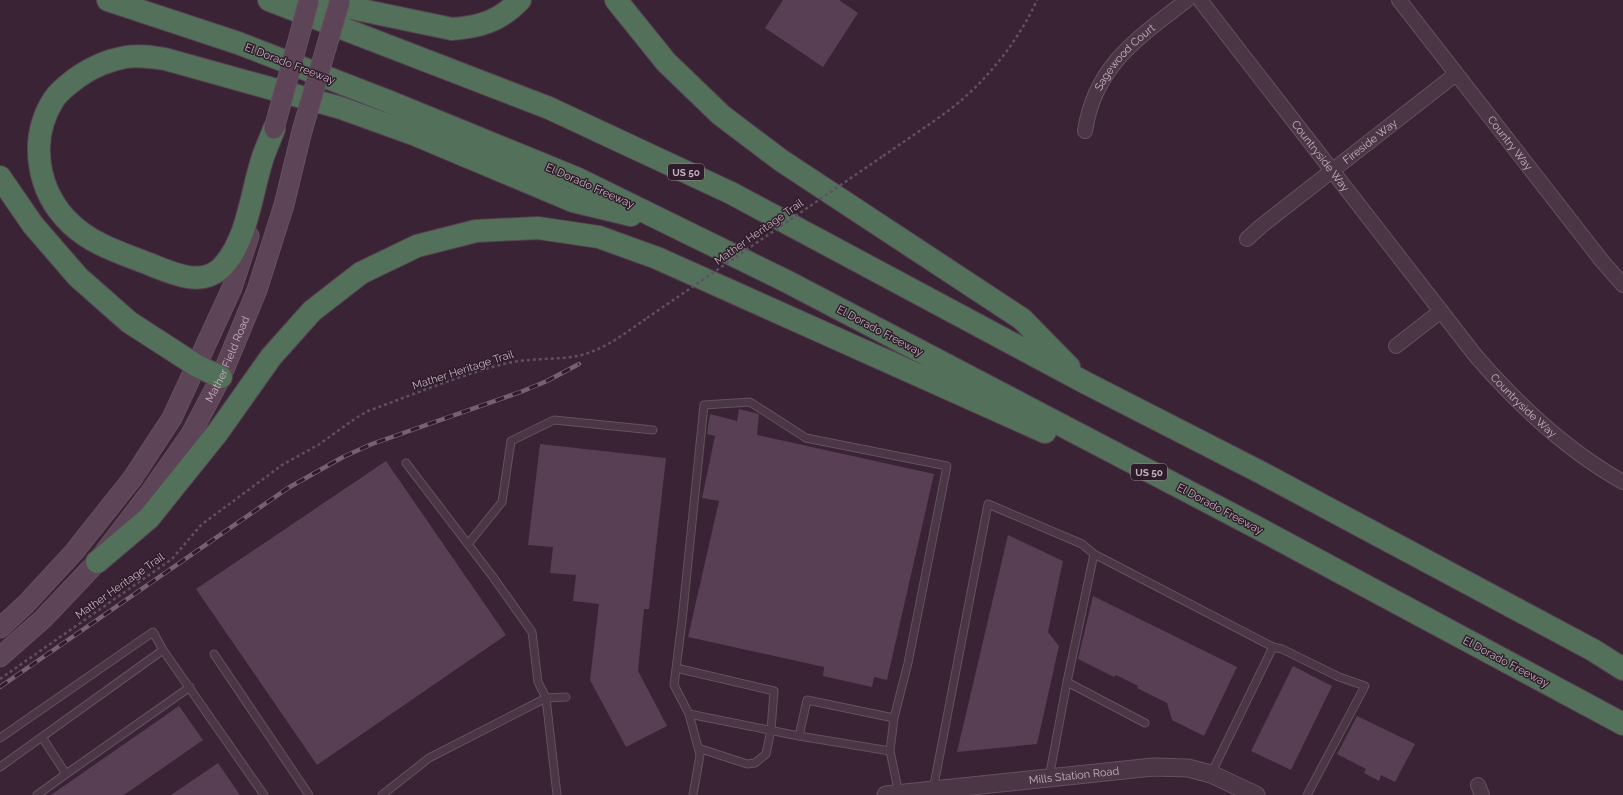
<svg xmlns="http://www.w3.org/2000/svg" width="1623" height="795" font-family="Raleway,sans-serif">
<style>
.building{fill:#593f53}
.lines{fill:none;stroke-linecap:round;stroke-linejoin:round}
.service-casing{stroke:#655160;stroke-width:9}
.minor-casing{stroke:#655160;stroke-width:16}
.tertiary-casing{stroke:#655160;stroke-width:19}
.secondary-casing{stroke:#655160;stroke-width:21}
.motorway-casing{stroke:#554150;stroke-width:24}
.path{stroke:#605064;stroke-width:2.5;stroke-dasharray:3 3;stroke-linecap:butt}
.service{stroke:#4a3645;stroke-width:7}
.minor{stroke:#4a3645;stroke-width:14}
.tertiary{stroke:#4a3645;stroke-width:17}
.secondary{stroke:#5d4456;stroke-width:19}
.motorway{stroke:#53705b;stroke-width:22}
.rail-casing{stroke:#785f72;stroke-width:4.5}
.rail{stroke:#2f1c2a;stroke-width:3;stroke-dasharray:9;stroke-linecap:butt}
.secondary-bridge-casing{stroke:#655160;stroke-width:21;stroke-linecap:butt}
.path-bridge{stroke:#605064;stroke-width:2.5;stroke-dasharray:3 3;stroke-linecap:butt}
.secondary-bridge{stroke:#5d4456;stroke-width:19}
.labels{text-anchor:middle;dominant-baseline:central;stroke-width:3;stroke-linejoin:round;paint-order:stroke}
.shield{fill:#2f1c2a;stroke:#998493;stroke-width:1}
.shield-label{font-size:10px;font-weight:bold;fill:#c6b1c0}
.street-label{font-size:11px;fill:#c6b1c0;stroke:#2f1c2a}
</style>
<rect width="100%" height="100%" fill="#3a2334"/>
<!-- building -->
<path class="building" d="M 783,0 L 839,0 L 858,13 L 823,67 L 765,28 Z
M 739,409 L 759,414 L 757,435 L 934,474 L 887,680 L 874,677 L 872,687 L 823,676 L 824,667 L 688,637 L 719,501 L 702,498 L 715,436 L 707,434 L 710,414 L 737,421 Z
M 540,444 L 666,458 L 649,609 L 644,609 L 638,671 L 667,726 L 626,747 L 590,680 L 599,604 L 573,601 L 576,575 L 550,573 L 553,547 L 528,545 Z
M 386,461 L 506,635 L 317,765 L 196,589 Z
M 1008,535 L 1063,561 L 1048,632 L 1059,646 L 1037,744 L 957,752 Z
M 1093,596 L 1237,667 L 1204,736 L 1172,720 L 1167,703 L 1137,688 L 1138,686 L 1116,675 L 1114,677 L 1078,659 Z
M 1293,666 L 1332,686 L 1291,770 L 1251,751 Z
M 179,706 L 203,740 L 124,795 L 51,795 Z
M 1357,716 L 1415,744 L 1395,782 L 1381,775 L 1379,781 L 1364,773 L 1366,769 L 1337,754 Z
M 218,763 L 240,795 L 171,795 Z"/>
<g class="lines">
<defs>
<path id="service" d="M 406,463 L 493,577 L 532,632 L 538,682 L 546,698 L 557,795
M 468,544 L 502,502 L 511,441 L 554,420 L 653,430
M 214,654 L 309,795
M 676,668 L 774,691 L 771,730 L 766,754 L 755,763 L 747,764 L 698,748
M 1067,682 L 1145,723
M 689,714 L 799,736 L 890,751
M 799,736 L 807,700 L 894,718
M 42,737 L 66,774 L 190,687
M 0,738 L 153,632 L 163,650 L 264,795
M 0,767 L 163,650
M 1211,774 L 1273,647
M 1049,778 L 1067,682 L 1094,554
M 933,790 L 988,504 L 1082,544 L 1094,554 L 1273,647 L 1282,649 L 1339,677 L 1365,686 L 1307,795
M 37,795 L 66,774
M 382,795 L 429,758 L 546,698 L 566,697
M 693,795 L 700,755 L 689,714 L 674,685 L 682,621 L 704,405 L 750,402 L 806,438 L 947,466 L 908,663 L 894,718 L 890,751 L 899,794"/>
<g id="minor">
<path id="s1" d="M 1200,0 L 1475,355 C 1518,405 1566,450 1623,482"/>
<path id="s2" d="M 1399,0 L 1602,261 L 1623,285"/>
<path id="s3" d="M 1085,131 C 1095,65 1138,38 1187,0"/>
<path id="s4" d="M 1247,239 L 1260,227 L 1456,74"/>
<path d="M 1396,346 L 1441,311"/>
<path d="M 1478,785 L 1482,795"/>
</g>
<g id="tertiary">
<path id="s5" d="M 886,795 L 1153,767 L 1188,768 L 1211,774 L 1256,795"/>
</g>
<g id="secondary">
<path d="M 0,628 L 26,604 L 74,552 L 132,479 L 172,418 L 232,288 L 249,236"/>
<path id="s6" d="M 0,657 L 43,619 L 97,562 L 149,494 L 191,434 L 221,377 L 257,290 L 284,205 L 302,131"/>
</g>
<path id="motorway" d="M 108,0 L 238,43 L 390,102 L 576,178 L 788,282 L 1256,527 L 1623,724
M 269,0 L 549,108 L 731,193 L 1086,383 L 1260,472 L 1593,650 L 1623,669
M 313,0 L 452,29 C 480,27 500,21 520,0
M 616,0 L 666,62 L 721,115 L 782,161 L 1022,319 L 1069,367
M 274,129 C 270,140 265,150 262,160 C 251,194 247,244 220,269 C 201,286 174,274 154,266 C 125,254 94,246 71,224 C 37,192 28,139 54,99 C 60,90 70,83 78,77 C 92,67 109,60 126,57 C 139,55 152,57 165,59 L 341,108 L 416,135 L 573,201 L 631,215
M 0,177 L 33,225 L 78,277 L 129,322 L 197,366 L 221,377
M 97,562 L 149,518 L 218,432 L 271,357 L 312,311 L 361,273 L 417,246 L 476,231 L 538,228 L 599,237 L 657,258 L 1045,432"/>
</defs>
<!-- service casing -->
<use href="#service" class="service-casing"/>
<!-- minor casing -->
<use href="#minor" class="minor-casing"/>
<!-- tertiary casing -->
<use href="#tertiary" class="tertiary-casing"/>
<!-- secondary casing -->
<use href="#secondary" class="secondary-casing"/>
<!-- motorway casing -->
<use href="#motorway" class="motorway-casing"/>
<!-- path -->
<path class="path" d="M 883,156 C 905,141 927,126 948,111 C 985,83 1018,42 1037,0
M 0,679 L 172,559 L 201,525 L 282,465 L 318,445 L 356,418 L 368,411 C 412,395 455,377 500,365 C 524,358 548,360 572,357 C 600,353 624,334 647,318"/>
<!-- service -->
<use href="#service" class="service"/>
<!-- minor -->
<use href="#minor" class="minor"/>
<!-- tertiary -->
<use href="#tertiary" class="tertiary"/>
<!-- secondary -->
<use href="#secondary" class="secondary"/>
<!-- motorway -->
<use href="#motorway" class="motorway"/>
<defs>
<path id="rail" d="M 0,687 L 288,488 L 343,457 L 372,444 L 523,391 L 547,381 L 579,364"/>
</defs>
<!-- rail casing -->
<use href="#rail" class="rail-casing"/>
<!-- rail -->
<use href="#rail" class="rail"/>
<defs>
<path id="secondary-bridge" d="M 274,129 L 309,0
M 302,131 L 340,0"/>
</defs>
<!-- secondary-bridge casing -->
<use href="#secondary-bridge" class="secondary-bridge-casing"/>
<!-- path-bridge -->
<path class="path-bridge" d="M 647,318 L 883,156"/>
<!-- secondary-bridge -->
<use href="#secondary-bridge" class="secondary-bridge"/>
</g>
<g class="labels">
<!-- shield labels -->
<g class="shield">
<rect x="668" y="164" width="36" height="16" rx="3"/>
<rect x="1131" y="464" width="36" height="16" rx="3"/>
</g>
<g class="shield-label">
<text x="686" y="172">US 50</text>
<text x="1149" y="472">US 50</text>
</g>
<!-- street labels -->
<g class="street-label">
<text stroke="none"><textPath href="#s3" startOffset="86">Sagewood Court</textPath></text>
<text transform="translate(290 64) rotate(21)">El Dorado Freeway</text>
<text stroke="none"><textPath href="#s4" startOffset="157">Fireside Way</textPath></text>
<text stroke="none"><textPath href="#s2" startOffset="181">Country Way</textPath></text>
<text stroke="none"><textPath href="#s1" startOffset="197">Countryside Way</textPath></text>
<text transform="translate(590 186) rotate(24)">El Dorado Freeway</text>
<text transform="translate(759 232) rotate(-35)">Mather Heritage Trail</text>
<text transform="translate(880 331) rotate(28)">El Dorado Freeway</text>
<text stroke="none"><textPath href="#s6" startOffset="378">Mather Field Road</textPath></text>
<text transform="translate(463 370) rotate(-18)">Mather Heritage Trail</text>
<text stroke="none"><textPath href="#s1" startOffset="519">Countryside Way</textPath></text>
<text transform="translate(1220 509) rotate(28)">El Dorado Freeway</text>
<text transform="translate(120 586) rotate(-35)">Mather Heritage Trail</text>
<text transform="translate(1506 662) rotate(28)">El Dorado Freeway</text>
<text stroke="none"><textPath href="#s5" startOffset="189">Mills Station Road</textPath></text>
</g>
</g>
</svg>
